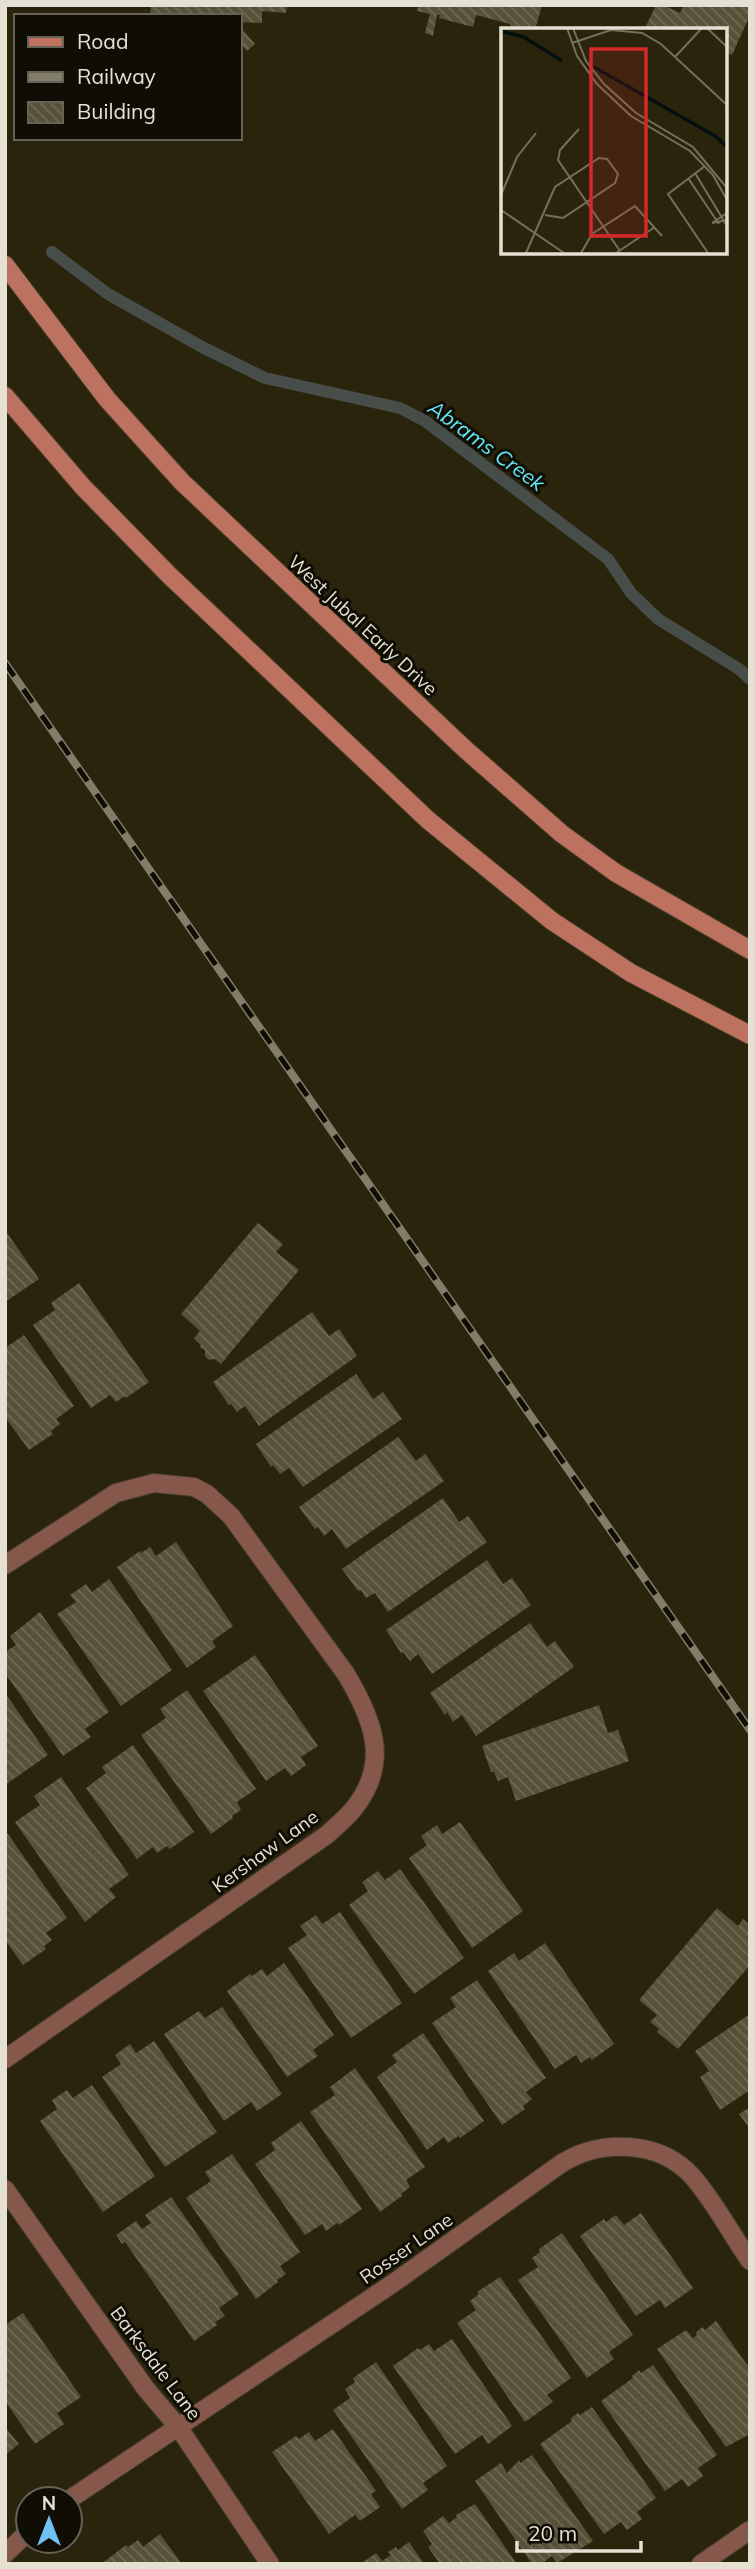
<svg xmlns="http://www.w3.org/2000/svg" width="755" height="2569" font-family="Mulish,sans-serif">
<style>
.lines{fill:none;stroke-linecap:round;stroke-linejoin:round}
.stream{stroke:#474e4a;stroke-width:12}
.building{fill:url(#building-back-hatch)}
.minor-casing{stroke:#443e28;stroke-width:20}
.secondary-casing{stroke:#443e28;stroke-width:20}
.minor{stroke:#86574b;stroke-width:18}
.secondary{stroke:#bd725f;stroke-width:18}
.rail-casing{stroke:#817d69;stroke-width:8}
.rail{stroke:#100d05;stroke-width:5;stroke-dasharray:16;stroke-linecap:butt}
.labels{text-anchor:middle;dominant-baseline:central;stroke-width:6;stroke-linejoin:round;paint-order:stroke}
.street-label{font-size:19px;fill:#e4e1d3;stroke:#100d05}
.water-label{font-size:21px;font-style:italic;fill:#61e6f3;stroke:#100d05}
.inset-river{fill:none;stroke:#040f10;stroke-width:3.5}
.inset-road{fill:none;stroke:#74705c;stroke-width:2}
.view{fill:#d62828;fill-opacity:0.15;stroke:#d62828;stroke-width:3.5}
.inset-edge{fill:none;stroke:#e4e1d3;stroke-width:3.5}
</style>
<defs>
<pattern id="building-back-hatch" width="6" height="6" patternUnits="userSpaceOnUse" patternTransform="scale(1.75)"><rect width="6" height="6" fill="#565138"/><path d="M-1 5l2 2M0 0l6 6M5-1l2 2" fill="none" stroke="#6e6a54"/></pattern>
</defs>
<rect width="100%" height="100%" fill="#2a240c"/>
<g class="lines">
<!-- stream -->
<path class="stream" d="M 52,252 L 108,294 L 202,347 L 265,378 L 400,408 L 425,421 L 608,559 L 631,593 L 658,619 L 739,669 L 750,679"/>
</g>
<!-- building -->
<path class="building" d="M 151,5 L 287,5 L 286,13 L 262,11 L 262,23 L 240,22 L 240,16 L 150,16 Z
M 419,5 L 542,5 L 535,30 L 526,28 L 523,30 L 510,26 L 510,24 L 476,15 L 473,27 L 439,18 L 440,15 L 437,15 L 433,36 L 425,33 L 430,14 L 417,11 Z
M 656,5 L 663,5 L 680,13 L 684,5 L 750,5 L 750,15 L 732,55 L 725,52 L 725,30 L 644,30 Z
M 240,27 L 255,44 L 247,51 L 240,43 Z
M 258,1223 L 283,1244 L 276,1252 L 299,1270 L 221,1364 L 215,1359 L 209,1360 L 205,1356 L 205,1350 L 200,1347 L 201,1345 L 194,1338 L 200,1331 L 181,1314 Z
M 5,1230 L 39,1279 L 5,1302 Z
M 79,1283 L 149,1382 L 126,1398 L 125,1396 L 116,1402 L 110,1395 L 91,1408 L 33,1325 L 55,1310 L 51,1303 Z
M 312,1312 L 329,1336 L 339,1329 L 357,1356 L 259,1426 L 245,1406 L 237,1412 L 231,1404 L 229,1405 L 213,1382 Z
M 24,1335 L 74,1406 L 56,1419 L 60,1424 L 51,1431 L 53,1434 L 29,1450 L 5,1417 L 5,1348 Z
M 356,1374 L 373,1399 L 383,1392 L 402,1419 L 303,1487 L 289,1468 L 280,1474 L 273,1465 L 271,1467 L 256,1444 Z
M 398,1437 L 416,1461 L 425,1454 L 444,1481 L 346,1549 L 332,1529 L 324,1536 L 318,1527 L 315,1529 L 299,1507 Z
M 443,1498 L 459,1522 L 468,1516 L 487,1542 L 388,1612 L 375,1593 L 366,1598 L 361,1590 L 358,1591 L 342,1569 Z
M 176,1542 L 233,1626 L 212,1641 L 216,1647 L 187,1668 L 117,1567 L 140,1551 L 141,1553 L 150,1547 L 156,1556 Z
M 487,1560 L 503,1584 L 512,1578 L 531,1605 L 432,1674 L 418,1654 L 410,1661 L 403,1652 L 401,1653 L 386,1630 Z
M 109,1579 L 172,1670 L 121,1706 L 57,1614 L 76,1602 L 70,1595 L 86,1584 L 92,1592 Z
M 40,1612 L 109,1712 L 85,1729 L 91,1737 L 63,1756 L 5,1673 L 5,1652 L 16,1645 L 10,1636 Z
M 530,1623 L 547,1647 L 555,1641 L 574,1667 L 476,1736 L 462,1715 L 453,1722 L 447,1712 L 445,1715 L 430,1693 Z
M 255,1655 L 318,1746 L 301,1757 L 306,1765 L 291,1776 L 285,1768 L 266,1781 L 203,1691 Z
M 187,1690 L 256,1789 L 237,1802 L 241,1810 L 232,1816 L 233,1818 L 211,1834 L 141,1735 L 166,1718 L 160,1709 Z
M 5,1693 L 48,1755 L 5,1785 Z
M 599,1705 L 608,1733 L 618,1730 L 629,1761 L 516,1801 L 508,1777 L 498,1781 L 494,1772 L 491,1772 L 482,1746 Z
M 133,1745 L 194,1832 L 170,1849 L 167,1846 L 157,1853 L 153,1847 L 137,1859 L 86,1788 L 106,1773 L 102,1767 Z
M 61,1777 L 129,1875 L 109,1889 L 116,1897 L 85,1922 L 15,1822 L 40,1805 L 34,1796 Z
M 460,1822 L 523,1911 L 472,1948 L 409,1858 L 427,1845 L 421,1836 L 437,1825 L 442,1834 Z
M 5,1830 L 67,1918 L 46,1933 L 52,1940 L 44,1946 L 46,1949 L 23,1965 L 5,1940 Z
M 400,1869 L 464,1958 L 414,1994 L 349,1905 L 368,1891 L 362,1882 L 378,1871 L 385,1880 Z
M 717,1908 L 738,1926 L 743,1919 L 750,1925 L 750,1945 L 748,1947 L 750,1949 L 750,1965 L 678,2049 L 657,2032 L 659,2029 L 650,2022 L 657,2015 L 639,2000 Z
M 340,1912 L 402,2003 L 351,2038 L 288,1948 L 307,1935 L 300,1926 L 316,1915 L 322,1924 Z
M 545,1943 L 614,2044 L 592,2060 L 590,2057 L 581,2063 L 576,2055 L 555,2069 L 488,1971 L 514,1953 L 519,1961 Z
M 284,1963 L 334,2035 L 313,2050 L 318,2056 L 287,2077 L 227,1991 L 250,1974 L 252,1976 L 262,1969 L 267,1976 Z
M 477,1980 L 546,2078 L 526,2092 L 532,2099 L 523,2106 L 525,2109 L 502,2125 L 432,2023 L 456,2007 L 450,1998 Z
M 222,2007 L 282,2094 L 257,2111 L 251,2102 L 224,2121 L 164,2034 L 199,2011 L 205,2018 Z
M 750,2014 L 750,2090 L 720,2110 L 700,2077 L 709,2071 L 695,2051 Z
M 423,2033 L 484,2121 L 460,2138 L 458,2136 L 448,2143 L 444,2137 L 427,2150 L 377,2077 L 397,2062 L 392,2055 Z
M 154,2041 L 217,2132 L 165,2167 L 102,2077 L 121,2064 L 115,2055 L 130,2044 L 136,2053 Z
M 355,2068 L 425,2167 L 406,2180 L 410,2187 L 401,2194 L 402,2196 L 380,2212 L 310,2112 L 335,2095 L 330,2087 Z
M 92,2085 L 155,2176 L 103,2212 L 40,2121 L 57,2109 L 52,2100 L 67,2090 L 73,2098 Z
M 750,2107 L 750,2129 L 739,2114 Z
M 301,2121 L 362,2209 L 339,2225 L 337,2223 L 326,2231 L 322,2224 L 305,2235 L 255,2164 L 275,2150 L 271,2143 Z
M 232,2154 L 300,2252 L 280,2266 L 286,2274 L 277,2280 L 278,2282 L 256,2299 L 186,2198 L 211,2181 L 205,2172 Z
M 171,2197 L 239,2294 L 219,2308 L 225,2316 L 215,2322 L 217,2325 L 194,2341 L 125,2242 L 122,2244 L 116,2235 L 136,2221 L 142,2229 L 151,2223 L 145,2215 Z
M 641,2213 L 693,2288 L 665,2308 L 660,2300 L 636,2316 L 580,2236 L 604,2219 L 606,2222 L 616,2215 L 624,2225 Z
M 562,2233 L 633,2335 L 609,2352 L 614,2359 L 587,2378 L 518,2280 L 538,2267 L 532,2258 L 540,2252 L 539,2249 Z
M 500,2277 L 571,2378 L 547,2395 L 553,2402 L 525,2422 L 457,2323 L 476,2310 L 470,2301 L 479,2294 L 477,2292 Z
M 23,2313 L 81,2397 L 57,2413 L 64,2424 L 35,2444 L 5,2401 L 5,2325 Z
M 716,2321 L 750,2369 L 750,2438 L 748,2435 L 726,2447 L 657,2349 L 686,2330 L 693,2338 L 697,2335 L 696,2332 L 703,2327 L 705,2330 Z
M 452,2339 L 512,2426 L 488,2444 L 482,2435 L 455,2454 L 393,2366 L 418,2348 L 420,2350 L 429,2344 L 434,2351 Z
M 376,2362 L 447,2466 L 423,2483 L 428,2490 L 402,2509 L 333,2410 L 350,2398 L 345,2389 L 355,2382 L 353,2378 Z
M 653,2365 L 717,2455 L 698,2468 L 703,2476 L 688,2487 L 682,2479 L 665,2491 L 601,2401 L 633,2378 L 632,2376 L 639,2370 L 641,2373 Z
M 592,2407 L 656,2498 L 637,2512 L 642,2519 L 627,2530 L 621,2522 L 604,2534 L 540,2444 L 572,2421 L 571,2418 L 578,2413 L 580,2415 Z
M 5,2427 L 19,2444 L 5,2455 Z
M 333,2429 L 376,2491 L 371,2494 L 380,2507 L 360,2521 L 355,2515 L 329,2534 L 272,2452 L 296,2436 L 299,2439 L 309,2432 L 315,2441 Z
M 532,2455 L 593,2541 L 557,2563 L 552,2556 L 541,2564 L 532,2564 L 475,2481 L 501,2463 L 507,2473 L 519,2460 L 520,2463 Z
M 475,2504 L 517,2564 L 440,2564 L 428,2547 L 432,2544 L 423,2531 L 443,2516 L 449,2523 L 457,2517 L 456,2515 Z
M 160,2534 L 182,2564 L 101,2564 L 126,2545 L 128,2547 L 138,2540 L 143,2547 Z
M 409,2542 L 424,2564 L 360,2564 L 376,2553 L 382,2561 L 391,2555 L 388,2552 L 396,2547 L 398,2550 Z"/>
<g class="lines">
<defs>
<path id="minor" d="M 5,1565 L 116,1493 L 154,1483 L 194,1487 L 207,1494 L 231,1516 L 346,1674 C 372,1718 391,1761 355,1807 C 348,1817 337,1825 328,1834 L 5,2059
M 5,2189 L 146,2389 L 179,2428 L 270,2564
M 70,2499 L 392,2284 L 562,2163 C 601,2139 659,2140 692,2176 C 712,2198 732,2235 750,2261
M 5,2554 L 28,2532
M 701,2564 L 750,2530"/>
<path id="secondary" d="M 5,265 L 107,399 L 182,482 L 466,750 L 562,834 L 616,873 L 750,950
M 5,396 L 83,487 L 169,575 L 428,820 L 552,921 L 631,973 L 750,1035"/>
</defs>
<!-- minor casing -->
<use href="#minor" class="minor-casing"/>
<!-- secondary casing -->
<use href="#secondary" class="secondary-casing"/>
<!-- minor -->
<use href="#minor" class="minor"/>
<!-- secondary -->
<use href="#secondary" class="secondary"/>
<defs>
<path id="rail" d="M 5,663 L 750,1730"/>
</defs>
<!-- rail casing -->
<use href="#rail" class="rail-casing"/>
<!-- rail -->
<use href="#rail" class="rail"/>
</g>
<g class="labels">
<!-- street labels -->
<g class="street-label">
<text transform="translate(363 625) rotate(43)">West Jubal Early Drive</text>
<text transform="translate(265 1851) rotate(-36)">Kershaw Lane</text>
<text transform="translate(406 2248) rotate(-35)">Rosser Lane</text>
<text transform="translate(156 2363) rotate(53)">Barksdale Lane</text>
</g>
<!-- water labels -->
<g class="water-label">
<text transform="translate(487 445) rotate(36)">Abrams Creek</text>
</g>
</g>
<!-- overview -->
<g transform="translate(501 28)">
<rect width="226" height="226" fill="#2a240c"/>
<path class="inset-river" d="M 0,3 L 23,9 L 61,33M 93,39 L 214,108 L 226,119"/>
<path class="inset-road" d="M 66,0 L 76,28 L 96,56 L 130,88 L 189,123 L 212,147 L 226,172M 72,0 L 85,33 L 103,56 L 135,85 L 192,119 L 226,160M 206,0 L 226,19M 71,15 L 110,2 L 141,5 L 160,16 L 226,77M 174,29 L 201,0M 78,101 L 59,122 L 57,132 L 119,223M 204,138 L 167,166 L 207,225M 194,145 L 226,198M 187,150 L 218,196M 0,167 L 16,129 L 35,105M 0,182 L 63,225M 226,185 L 211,195 L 226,192M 25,225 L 54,159 L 98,130 L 106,131 L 117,146 L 114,155 L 62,190 L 44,187M 80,225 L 91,206 L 134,178 L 161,208M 115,225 L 154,199"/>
<path class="view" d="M 90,21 L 145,21 L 145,208 L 90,208 Z"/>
<rect width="226" height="226" class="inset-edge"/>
</g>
<!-- border -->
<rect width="755" height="2569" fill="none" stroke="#e4e1d3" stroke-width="14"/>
<!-- legend -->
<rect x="14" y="14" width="228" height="126" fill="#100d05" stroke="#656257" stroke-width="2"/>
<rect x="28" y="37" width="35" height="10" fill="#bd725f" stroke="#656257" stroke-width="2"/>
<text x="77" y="49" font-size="21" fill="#e4e1d3">Road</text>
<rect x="28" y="72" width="35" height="10" fill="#817d69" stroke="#656257" stroke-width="2"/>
<text x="77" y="84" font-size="21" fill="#e4e1d3">Railway</text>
<rect x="28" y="102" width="35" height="21" fill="url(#building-back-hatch)" stroke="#656257" stroke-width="2"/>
<text x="77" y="119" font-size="21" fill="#e4e1d3">Building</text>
<!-- north arrow -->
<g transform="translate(49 2520)"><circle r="33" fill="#100d05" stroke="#656257" stroke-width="2"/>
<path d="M0-5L12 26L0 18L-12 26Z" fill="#70c1f4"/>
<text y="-10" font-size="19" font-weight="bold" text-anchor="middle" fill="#e4e1d3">N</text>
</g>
<!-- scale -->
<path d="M517 2541v10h124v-10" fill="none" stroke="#e4e1d3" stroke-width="3.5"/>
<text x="528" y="2541" font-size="21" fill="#e4e1d3" stroke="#100d05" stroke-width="5" paint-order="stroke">20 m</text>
</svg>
